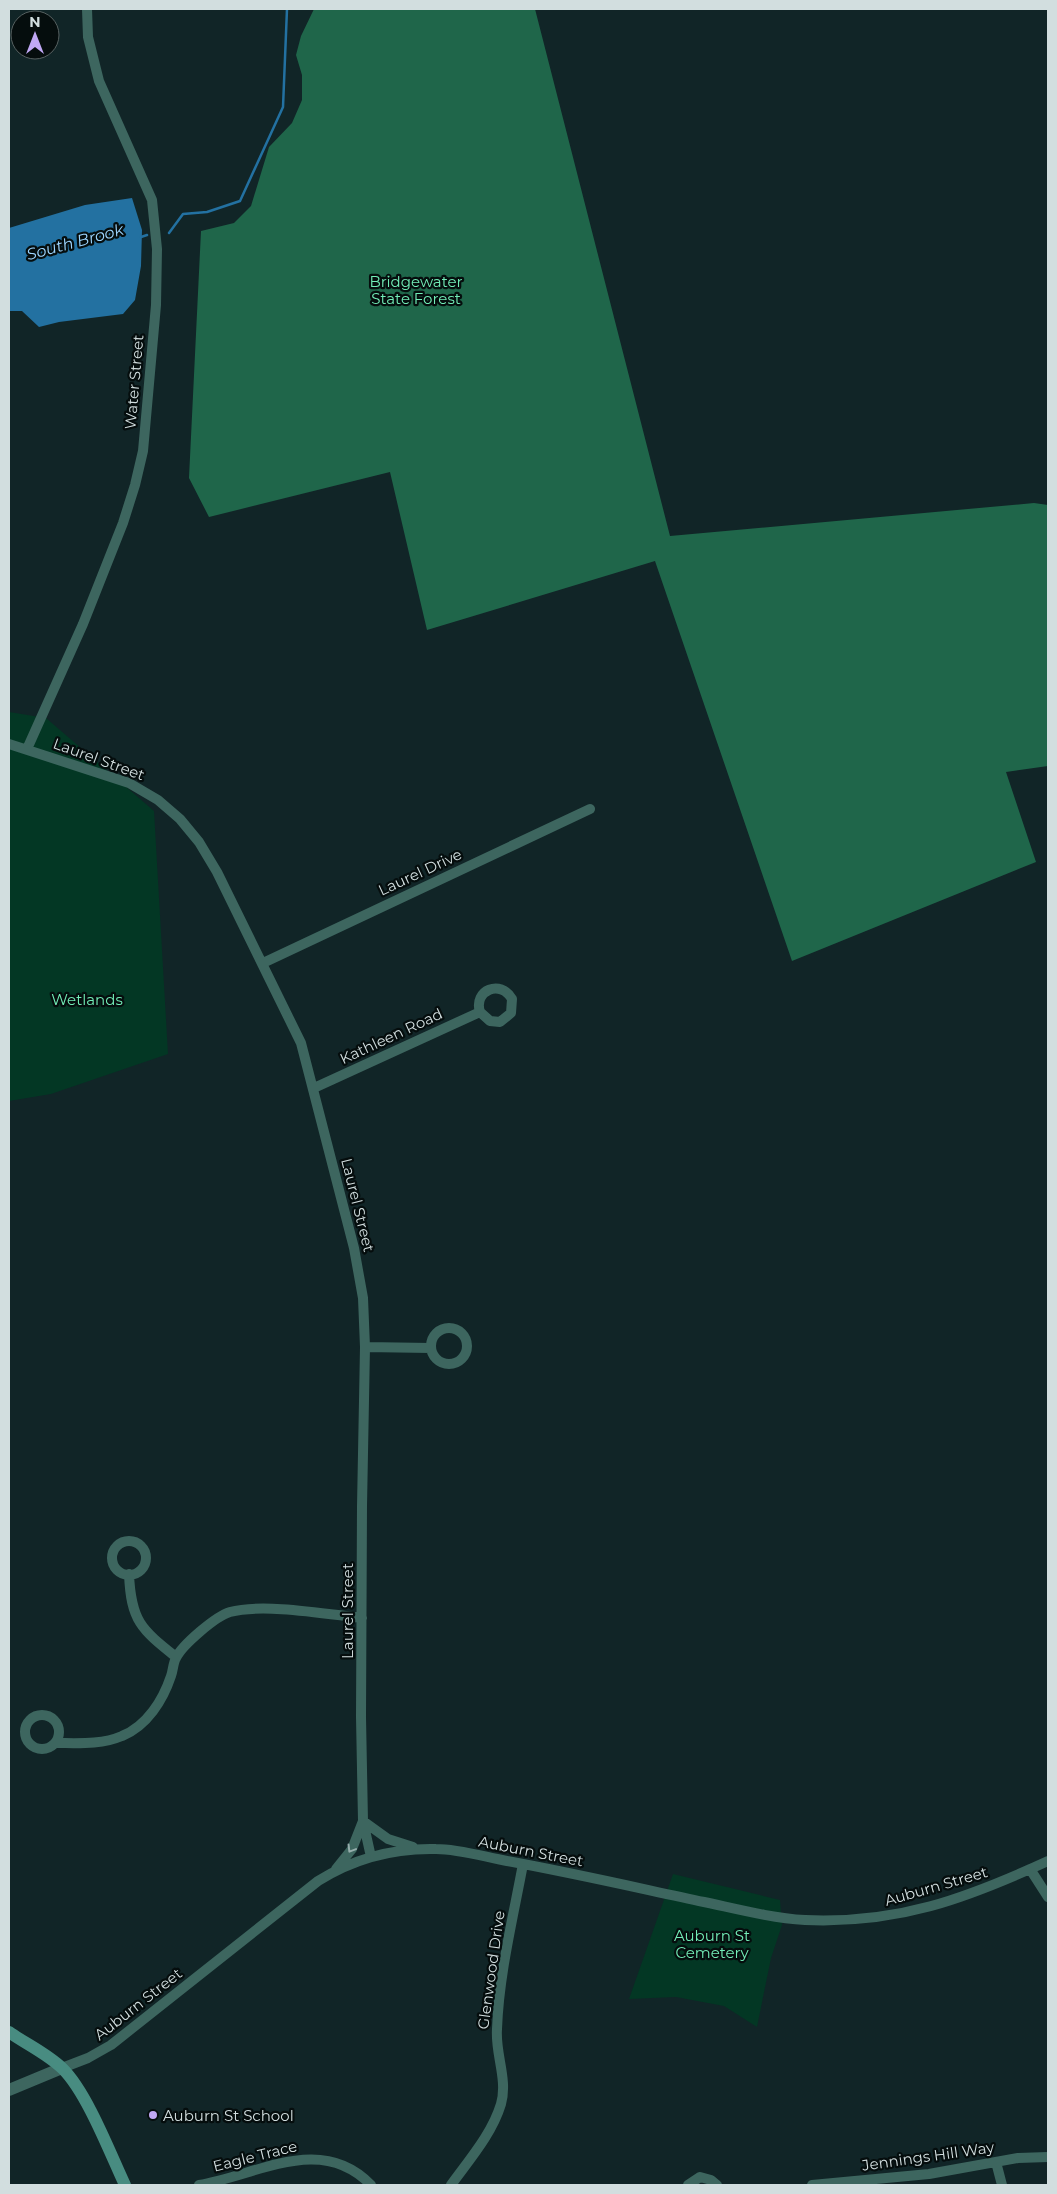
<svg xmlns="http://www.w3.org/2000/svg" width="1057" height="2194" font-family="Montserrat,sans-serif">
<style>
.green{fill:#033724}
.forest{fill:#1f664a}
.water{fill:#2371a1}
.lines{fill:none;stroke-linecap:round;stroke-linejoin:round}
.stream{stroke:#2371a1;stroke-width:2.5}
.minor{stroke:#3d665f;stroke-width:10}
.tertiary{stroke:#3d665f;stroke-width:12}
.secondary{stroke:#488c81;stroke-width:12}
.oneway{stroke:#96aeac}
.poi-dot{fill:#c0a8f4;stroke:#050d0d;stroke-width:2}
.labels{text-anchor:middle;dominant-baseline:central;stroke-width:4.5;stroke-linejoin:round;paint-order:stroke}
.park-label{font-size:15px;fill:#73eeb8;stroke:#050d0d}
.street-label{font-size:15px;fill:#d2dedf;stroke:#050d0d}
.poi-label{font-size:15px;fill:#d2dedf;stroke:#050d0d;text-anchor:start}
.water-label{font-size:16px;font-style:italic;fill:#9dd5fe;stroke:#050d0d}
</style>
<rect width="100%" height="100%" fill="#112527"/>
<!-- green -->
<path class="green" d="M 9,712 L 46,718 L 154,811 L 168,1054 L 51,1094 L 9,1101 Z
M 673,1874 L 780,1900 L 782,1925 L 771,1958 L 757,2027 L 724,2006 L 676,1997 L 629,1999 Z"/>
<!-- forest -->
<path class="forest" d="M 314,9 L 535,9 L 670,536 L 1034,503 L 1048,505 L 1048,766 L 1006,772 L 1036,862 L 792,961 L 655,561 L 427,630 L 390,472 L 209,517 L 189,478 L 201,231 L 234,223 L 251,206 L 269,147 L 292,123 L 302,100 L 302,75 L 296,55 L 301,36 Z"/>
<!-- water -->
<path class="water" d="M 132,198 L 142,230 L 141,266 L 135,300 L 123,314 L 59,322 L 39,327 L 22,311 L 9,311 L 9,228 L 85,205 Z"/>
<g class="lines">
<!-- stream -->
<path class="stream" d="M 169,233 L 183,214 L 207,212 L 240,201 L 283,107 L 287,9
M 141,237 L 147,235"/>
<!-- minor -->
<path class="minor" d="M 9,744 L 129,783 L 158,800 L 180,819 L 199,842 L 217,872 L 301,1043 L 354,1248 L 363,1298 L 365,1347 L 362,1506 L 361,1717 L 363,1821 L 371,1857
M 27,749 L 83,624 L 123,523 L 135,485 L 143,451 L 156,305 L 157,249 L 152,200 L 99,81 L 88,37 L 87,9
M 263,963 L 590,809
M 314,1088 L 480,1012 C 473,990 501,979 512,999 L 511,1013 L 500,1022 L 490,1021 L 480,1012
M431 1346a18 18 0 1 1 36 0a18 18 0 1 1-36 0Z
M 365,1347 L 431,1348
M112 1558a17 17 0 1 1 34 0a17 17 0 1 1-34 0Z
M 129,1574 C 131,1621 141,1629 176,1657
M25 1732a17 17 0 1 1 34 0a17 17 0 1 1-34 0Z
M 55,1743 C 77,1743 101,1745 122,1736 C 147,1726 163,1700 171,1676 C 173,1671 173,1663 176,1658 C 182,1645 216,1616 230,1612 C 263,1603 326,1614 362,1618
M 336,1869 L 352,1849 L 363,1821 L 388,1839 L 413,1847
M 1030,1869 L 1048,1897
M 62,2068 L 88,2058 L 111,2045 L 318,1881 C 353,1859 394,1848 436,1849 C 459,1849 485,1857 507,1861 C 573,1873 638,1888 704,1902 C 737,1909 771,1918 805,1920 C 898,1924 965,1899 1048,1861
M 996,2162 L 1002,2185
M 199,2185 C 258,2175 321,2133 371,2185
M 451,2185 C 469,2160 492,2134 501,2104 C 508,2079 495,2054 497,2029 C 499,1974 513,1918 523,1864
M 688,2185 L 700,2177 L 711,2180 L 717,2185
M 812,2185 L 929,2174 L 1018,2158 L 1048,2157"/>
<!-- tertiary -->
<path class="tertiary" d="M 9,2090 L 62,2068"/>
<!-- secondary -->
<path class="secondary" d="M 9,2032 C 26,2044 48,2054 63,2069 C 87,2093 110,2153 125,2185"/>
</g>
<!-- one-way arrows -->
<defs><path id="oneway-chevron" d="M-2-3.5L2.5 0L-2 3.5" fill="none" stroke-width="1.6" stroke-linecap="round" stroke-linejoin="round" transform="scale(1.25)"/></defs>
<use class="oneway" href="#oneway-chevron" transform="translate(351 1849) rotate(121)"/>
<!-- markers -->
<circle class="poi-dot" cx="153" cy="2115" r="5"/>
<g class="labels">
<!-- park labels -->
<g class="park-label">
<text x="416" y="281">Bridgewater<tspan x="416" dy="17">State Forest</tspan></text>
<text x="87" y="999">Wetlands</text>
<text x="712" y="1935">Auburn St<tspan x="712" dy="17">Cemetery</tspan></text>
</g>
<!-- street labels -->
<g class="street-label">
<text transform="translate(134 382) rotate(-85)">Water Street</text>
<text transform="translate(99 759) rotate(20)">Laurel Street</text>
<text transform="translate(420 872) rotate(-25)">Laurel Drive</text>
<text transform="translate(391 1036) rotate(-25)">Kathleen Road</text>
<text transform="translate(358 1205) rotate(76)">Laurel Street</text>
<text transform="translate(347 1611) rotate(-90)">Laurel Street</text>
<text transform="translate(531 1851) rotate(11)">Auburn Street</text>
<text transform="translate(936 1886) rotate(-16)">Auburn Street</text>
<text transform="translate(491 1970) rotate(-82)">Glenwood Drive</text>
<text transform="translate(138 2004) rotate(-38)">Auburn Street</text>
<text transform="translate(255 2156) rotate(-14)">Eagle Trace</text>
<text transform="translate(928 2156) rotate(-8)">Jennings Hill Way</text>
</g>
<!-- poi labels -->
<g class="poi-label">
<text x="163" y="2115">Auburn St School</text>
</g>
<!-- water labels -->
<g class="water-label">
<text transform="translate(75 242) rotate(-15)">South Brook</text>
</g>
</g>
<!-- border -->
<rect width="1057" height="2194" fill="none" stroke="#d2dedf" stroke-width="20"/>
<!-- north arrow -->
<g transform="translate(35 35)"><circle r="24" fill="#050d0d" stroke="#576161"/>
<path d="M0-4L9 19L0 12L-9 19Z" fill="#c0a8f4"/>
<text y="-8" font-size="14" font-weight="bold" text-anchor="middle" fill="#d2dedf">N</text>
</g>
</svg>
